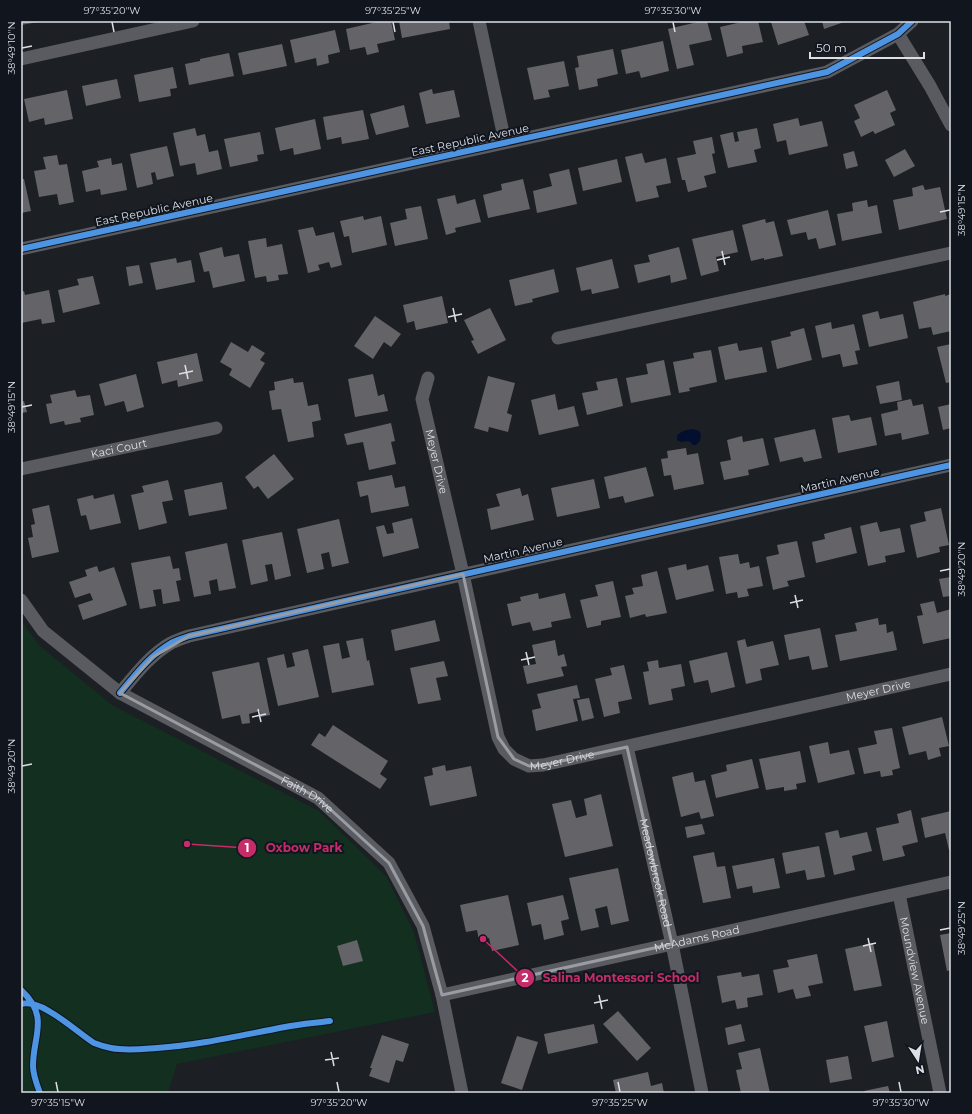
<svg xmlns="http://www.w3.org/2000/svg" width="972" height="1114" font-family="Montserrat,sans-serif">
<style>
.green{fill:#122f1f}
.water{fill:#030f2f}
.building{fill:#646468}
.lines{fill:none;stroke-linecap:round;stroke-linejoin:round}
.minor{stroke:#595b60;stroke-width:13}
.cycleway-casing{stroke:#10151e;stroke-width:8}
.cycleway{stroke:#4d94e3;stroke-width:6}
.marked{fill:none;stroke:#999ca2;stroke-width:3;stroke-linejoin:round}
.ticks{fill:none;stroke:#dcdfe6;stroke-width:1.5}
.labels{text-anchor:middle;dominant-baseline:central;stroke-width:4;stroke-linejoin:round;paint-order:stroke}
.street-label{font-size:11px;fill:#dcdfe6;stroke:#10151e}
.leader{fill:none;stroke:#c52c69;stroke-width:1.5}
.callout-dot{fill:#c52c69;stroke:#10151e;stroke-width:1.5}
.mark-label{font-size:12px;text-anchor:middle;font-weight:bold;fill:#fff}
.callout-label{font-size:12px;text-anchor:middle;font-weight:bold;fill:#c52c69;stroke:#10151e;stroke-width:4;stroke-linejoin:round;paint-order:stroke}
.neatline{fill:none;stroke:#dcdfe6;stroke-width:1.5}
.ticks-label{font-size:10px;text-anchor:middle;fill:#dcdfe6}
</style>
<rect width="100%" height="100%" fill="#1c1f24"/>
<!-- green -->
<path class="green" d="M 21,621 L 40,646 L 112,705 L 319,811 L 386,876 L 414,932 L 435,1012 L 177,1064 L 168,1093 L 21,1093 Z"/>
<!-- water -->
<path class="water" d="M 693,429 L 699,431 L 701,434 L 700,441 L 696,445 L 693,445 L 689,441 L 681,442 L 677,440 L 677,436 C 680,431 687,430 693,429 Z"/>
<!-- building -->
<path class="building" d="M 21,21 L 38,21 L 38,22 L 21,25 Z
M 381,21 L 391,21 L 395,40 L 377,44 L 379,52 L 367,55 L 365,47 L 350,50 L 346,29 Z
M 399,21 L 449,21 L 450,29 L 402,38 Z
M 702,21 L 707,21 L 712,40 L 689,45 L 694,65 L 677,69 L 668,29 Z
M 746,21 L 758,21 L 763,42 L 742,46 L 743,53 L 727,57 L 720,27 Z
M 773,21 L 804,21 L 809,35 L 778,45 L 771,22 Z
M 822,21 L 847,21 L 824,29 Z
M 335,30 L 340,52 L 328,55 L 329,63 L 317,66 L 316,58 L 295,63 L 290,40 Z
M 663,41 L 669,71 L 641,78 L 639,71 L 626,74 L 621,50 Z
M 282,44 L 287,66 L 243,75 L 238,53 Z
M 613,49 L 618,74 L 597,79 L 598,86 L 579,90 L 575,68 L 579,67 L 577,56 Z
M 229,53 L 234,76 L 189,85 L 185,64 L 200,61 L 200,59 Z
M 564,61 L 569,86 L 548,90 L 550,97 L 534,100 L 527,68 Z
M 173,67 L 177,88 L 170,89 L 171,96 L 139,102 L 134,75 Z
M 117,79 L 121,98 L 86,106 L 82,86 Z
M 432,89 L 433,94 L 454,90 L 460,117 L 426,124 L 419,93 Z
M 67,90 L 73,119 L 45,125 L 44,118 L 29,122 L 24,99 Z
M 887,90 L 896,110 L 890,113 L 895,125 L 875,134 L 873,131 L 861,137 L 854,121 L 860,118 L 854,105 Z
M 404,105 L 409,127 L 376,135 L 370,114 Z
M 363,110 L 369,139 L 342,144 L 341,137 L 327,140 L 323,117 Z
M 798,118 L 800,126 L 822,121 L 828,146 L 789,155 L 786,140 L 777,142 L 773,124 Z
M 315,119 L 321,149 L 294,155 L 293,148 L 280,151 L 275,128 Z
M 195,128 L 197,136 L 205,134 L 209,152 L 218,150 L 222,169 L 197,175 L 195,163 L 180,166 L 173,133 Z
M 757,128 L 761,148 L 754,150 L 757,162 L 728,168 L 720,135 L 733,132 L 735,142 L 739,141 L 737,132 Z
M 260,132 L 264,154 L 257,155 L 258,161 L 230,167 L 224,139 Z
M 712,137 L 715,153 L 712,154 L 716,173 L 704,176 L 707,187 L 688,192 L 685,180 L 682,180 L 677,158 L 696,154 L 693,141 Z
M 167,146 L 174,176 L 157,180 L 155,172 L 151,173 L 153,184 L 137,188 L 130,154 Z
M 905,149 L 915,166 L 894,177 L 885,160 Z
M 854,151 L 858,166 L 846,169 L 843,154 Z
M 642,153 L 645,163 L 666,158 L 671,183 L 656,186 L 659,197 L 636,202 L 625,157 Z
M 57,155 L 59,165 L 67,164 L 74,202 L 59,205 L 57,194 L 39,197 L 34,171 L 46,169 L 43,157 Z
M 111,158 L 112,165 L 122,163 L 127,190 L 101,195 L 100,189 L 86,192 L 82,171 L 99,167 L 97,161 Z
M 617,159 L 622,182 L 583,191 L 578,168 Z
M 569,169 L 577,204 L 537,213 L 533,191 L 552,186 L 549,174 Z
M 21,179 L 24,179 L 31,211 L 21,213 Z
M 523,179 L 530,209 L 488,218 L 483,195 L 502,190 L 501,184 Z
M 923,185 L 925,190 L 940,187 L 947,219 L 899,230 L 893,200 L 913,196 L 912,188 Z
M 455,195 L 457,204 L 475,199 L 481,222 L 455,228 L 456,232 L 446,235 L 437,199 Z
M 867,200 L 868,207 L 877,205 L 882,233 L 842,241 L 837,214 L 853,211 L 852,203 Z
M 421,206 L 428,239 L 395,246 L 390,223 L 407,219 L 405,209 Z
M 828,210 L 836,245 L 819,249 L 816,238 L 808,240 L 806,232 L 791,235 L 787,220 Z
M 363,216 L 364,220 L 381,216 L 387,245 L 352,253 L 349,236 L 344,237 L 340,221 Z
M 765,219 L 766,223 L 774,221 L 783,256 L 764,260 L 764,258 L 751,261 L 742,225 Z
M 313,227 L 316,236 L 334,232 L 342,265 L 331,268 L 329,262 L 318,265 L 320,270 L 308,273 L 298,230 Z
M 733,230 L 738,252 L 716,257 L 719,271 L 701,276 L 692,239 Z
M 266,238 L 267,247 L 282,244 L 288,274 L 278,275 L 279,280 L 267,282 L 266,276 L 255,278 L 248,241 Z
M 222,247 L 224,257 L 239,254 L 245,281 L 213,288 L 209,271 L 204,272 L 199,253 Z
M 679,247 L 687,279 L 671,283 L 670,275 L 638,283 L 634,265 L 650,262 L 648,255 Z
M 176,258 L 177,263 L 191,260 L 195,282 L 156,290 L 150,263 Z
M 612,259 L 619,288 L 592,294 L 591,289 L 581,291 L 576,268 Z
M 139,265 L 143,283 L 129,286 L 126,267 Z
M 554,269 L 559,292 L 532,299 L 533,302 L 515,306 L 509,280 Z
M 93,276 L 100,304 L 63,313 L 58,290 L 79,285 L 77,279 Z
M 49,290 L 55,322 L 42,324 L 41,319 L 21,323 L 21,292 L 24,291 L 25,295 Z
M 945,294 L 945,296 L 951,294 L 951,331 L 933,335 L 931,327 L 919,329 L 913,302 Z
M 442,296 L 448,323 L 416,330 L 414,321 L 407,323 L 403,305 Z
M 490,308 L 506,340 L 478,354 L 471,341 L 474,340 L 464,320 Z
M 878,311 L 880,319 L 903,314 L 908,338 L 869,347 L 862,315 Z
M 375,316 L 401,334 L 391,347 L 384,342 L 373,359 L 354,346 Z
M 831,322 L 832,329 L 854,324 L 860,350 L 855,351 L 858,364 L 843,367 L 840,354 L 822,358 L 815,326 Z
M 804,328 L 812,360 L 777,369 L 771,341 L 791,336 L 790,332 Z
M 231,342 L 248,352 L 252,345 L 265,353 L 260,360 L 265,363 L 250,388 L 229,375 L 232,369 L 220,362 Z
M 737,343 L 739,351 L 762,347 L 767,372 L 725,380 L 718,347 Z
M 951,344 L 951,382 L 946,383 L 937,347 Z
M 711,350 L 717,382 L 689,388 L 690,391 L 679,393 L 673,362 L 694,358 L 693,353 Z
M 197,353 L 203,381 L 178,387 L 177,380 L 162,384 L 157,362 Z
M 664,360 L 671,395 L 631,403 L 626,378 L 648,374 L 646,364 Z
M 136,374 L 144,407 L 127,412 L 124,401 L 105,406 L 99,384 Z
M 373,374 L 378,396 L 384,394 L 388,411 L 355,417 L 348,379 Z
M 488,376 L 515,383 L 507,413 L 512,415 L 508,432 L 489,427 L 488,432 L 474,428 Z
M 293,378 L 294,383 L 303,382 L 308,406 L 318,404 L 321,420 L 312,422 L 314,437 L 288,442 L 281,409 L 272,410 L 269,391 L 275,390 L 274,382 Z
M 617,378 L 623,406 L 587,415 L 582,393 L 598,390 L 596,382 Z
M 899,381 L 902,400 L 880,404 L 876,386 Z
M 75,390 L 77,397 L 90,395 L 94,415 L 80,418 L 81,422 L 65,425 L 64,421 L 50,424 L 46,404 L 52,403 L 50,395 Z
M 555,394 L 558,410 L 574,406 L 579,426 L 539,435 L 531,400 Z
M 911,399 L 913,406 L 923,404 L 929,434 L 902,440 L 901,433 L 885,436 L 881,414 L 898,410 L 897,402 Z
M 24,401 L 27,412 L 21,413 L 21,402 Z
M 951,404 L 951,428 L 943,430 L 938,407 Z
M 849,415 L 851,421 L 871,417 L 877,445 L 838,453 L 832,418 Z
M 391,423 L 395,441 L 391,442 L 396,464 L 369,470 L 363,442 L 347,445 L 344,434 Z
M 815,429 L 822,458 L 804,462 L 802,457 L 780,462 L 774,438 Z
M 742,436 L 743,442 L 763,438 L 769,465 L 748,470 L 749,475 L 724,480 L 720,462 L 731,460 L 727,440 Z
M 686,448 L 687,455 L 698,453 L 704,484 L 674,490 L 671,475 L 664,476 L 661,459 L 668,458 L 667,451 Z
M 274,454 L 294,479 L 268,499 L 258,486 L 254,489 L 245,477 Z
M 646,467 L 654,496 L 625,503 L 623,496 L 609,499 L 604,477 Z
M 392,475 L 395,488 L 405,486 L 409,506 L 371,513 L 368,495 L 360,497 L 357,482 Z
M 594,479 L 600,508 L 557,517 L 551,488 Z
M 168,480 L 173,500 L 162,502 L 167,523 L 139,530 L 131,495 L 144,492 L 142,486 Z
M 222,482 L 227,509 L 189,516 L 184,490 Z
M 520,488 L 522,496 L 528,494 L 534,520 L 491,530 L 487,509 L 500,506 L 496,494 Z
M 114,494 L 121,523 L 90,530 L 86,515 L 81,516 L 77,499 L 93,495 L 94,499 Z
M 49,505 L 59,552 L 32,558 L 28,538 L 33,537 L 31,525 L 35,524 L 32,509 Z
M 941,508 L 949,545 L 939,547 L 940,552 L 917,558 L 910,525 L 926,521 L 924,512 Z
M 412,518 L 419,548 L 383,557 L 376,527 L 384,525 L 387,534 L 394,533 L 392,523 Z
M 339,519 L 349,563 L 332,567 L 329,552 L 321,554 L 324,569 L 307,573 L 297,529 Z
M 877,522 L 880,532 L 900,528 L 905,552 L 885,556 L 886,562 L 868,566 L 860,526 Z
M 851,527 L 857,553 L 816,563 L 812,542 L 825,539 L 824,534 Z
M 282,532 L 291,576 L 275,580 L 272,564 L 265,565 L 268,581 L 251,585 L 242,540 Z
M 797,541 L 805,577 L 787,581 L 789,586 L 773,590 L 766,557 L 779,554 L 777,545 Z
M 227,543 L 236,588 L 219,591 L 217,579 L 209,581 L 211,594 L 194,597 L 185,552 Z
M 738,554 L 740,564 L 749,562 L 750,568 L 759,566 L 763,586 L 747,589 L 749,596 L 738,598 L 737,592 L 726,594 L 719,557 Z
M 170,556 L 173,569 L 179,568 L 181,580 L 176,581 L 180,601 L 163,604 L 161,589 L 153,590 L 156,606 L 140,609 L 131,563 Z
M 686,564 L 687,570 L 708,565 L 714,591 L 676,600 L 668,568 Z
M 97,566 L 99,572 L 114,567 L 127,605 L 83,620 L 78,605 L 93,600 L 90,593 L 75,598 L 69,582 L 87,576 L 85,570 Z
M 657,571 L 667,613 L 646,617 L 645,614 L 630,618 L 625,596 L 634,594 L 632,588 L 643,586 L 641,575 Z
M 951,577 L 951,596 L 943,597 L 939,579 Z
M 613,581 L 621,617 L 601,621 L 601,625 L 587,628 L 580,600 L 598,596 L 595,585 Z
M 538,593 L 539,599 L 565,593 L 571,618 L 551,622 L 552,627 L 533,631 L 530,622 L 512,626 L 507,604 L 521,601 L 520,597 Z
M 934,601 L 937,613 L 951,609 L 951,638 L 923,644 L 917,616 L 923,615 L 920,604 Z
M 878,618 L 879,625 L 886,624 L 887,633 L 893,631 L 897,650 L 840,661 L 835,635 L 857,631 L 855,623 Z
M 435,620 L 440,641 L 395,651 L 391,630 Z
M 820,628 L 828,667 L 812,670 L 809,656 L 789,660 L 784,635 Z
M 363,638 L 367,661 L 369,660 L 374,685 L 332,693 L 323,646 L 339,643 L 342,659 L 350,657 L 346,641 Z
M 745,639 L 747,647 L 773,641 L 779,665 L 760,669 L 762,680 L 746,684 L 737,641 Z
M 555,640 L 558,656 L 564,654 L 567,666 L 561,667 L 564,676 L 527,684 L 523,666 L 536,664 L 532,645 Z
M 308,649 L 319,697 L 278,706 L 267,658 L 284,654 L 287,668 L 295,666 L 292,653 Z
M 727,652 L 735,687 L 711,693 L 708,680 L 694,683 L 689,661 Z
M 658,660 L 659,668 L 681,664 L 685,686 L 671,689 L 673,700 L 649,705 L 643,672 L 649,671 L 647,662 Z
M 444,661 L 448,676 L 436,678 L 441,700 L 418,704 L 410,668 Z
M 259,662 L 270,715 L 261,717 L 260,711 L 249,714 L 250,723 L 242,724 L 240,715 L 222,719 L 212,672 Z
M 624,665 L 632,699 L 618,702 L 620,713 L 604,717 L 595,679 L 612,675 L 610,668 Z
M 577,685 L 580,698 L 573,699 L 578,721 L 536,731 L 532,710 L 541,708 L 537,694 Z
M 589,698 L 594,718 L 582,721 L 577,700 Z
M 942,717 L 949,746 L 939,748 L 941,756 L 928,760 L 926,751 L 909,755 L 902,727 Z
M 333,725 L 388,761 L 380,774 L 387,779 L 380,789 L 311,745 L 319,733 L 325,737 Z
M 892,728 L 900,768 L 892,770 L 893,775 L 881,777 L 880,771 L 864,774 L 858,748 L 877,744 L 874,731 Z
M 828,742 L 830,754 L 849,750 L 855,774 L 818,783 L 809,746 Z
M 800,751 L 806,782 L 796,784 L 797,789 L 784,791 L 784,787 L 766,790 L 759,759 Z
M 752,759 L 759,788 L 716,798 L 711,775 L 727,771 L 726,765 Z
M 445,765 L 446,771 L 471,766 L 477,796 L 430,806 L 424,777 L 433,775 L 432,768 Z
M 693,772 L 695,782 L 705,780 L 714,816 L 701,819 L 699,812 L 681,817 L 672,777 Z
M 601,794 L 613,846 L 565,857 L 552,804 L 571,800 L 576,818 L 587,815 L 584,799 Z
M 911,810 L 918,842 L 902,846 L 905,856 L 883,861 L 876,828 L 899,823 L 897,814 Z
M 951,811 L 951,850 L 949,850 L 945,833 L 925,838 L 921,818 Z
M 702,824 L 705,834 L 687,838 L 685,827 Z
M 838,830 L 840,838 L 867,832 L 872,851 L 852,856 L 855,870 L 834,875 L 825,833 Z
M 819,846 L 825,877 L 807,880 L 805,870 L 786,874 L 782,853 Z
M 714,852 L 717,867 L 725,866 L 731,898 L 703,903 L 693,856 Z
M 774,858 L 780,888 L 753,893 L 752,886 L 737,889 L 732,866 Z
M 618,868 L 629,921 L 611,925 L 607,906 L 595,909 L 599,927 L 581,931 L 569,878 Z
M 508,895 L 519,945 L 492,951 L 489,938 L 479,940 L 477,930 L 466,932 L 460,905 Z
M 563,895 L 569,919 L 561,921 L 564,935 L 544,940 L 541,924 L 532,926 L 527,903 Z
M 951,933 L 951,970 L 947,971 L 940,935 Z
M 357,940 L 363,961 L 343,966 L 337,946 Z
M 873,943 L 882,986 L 854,991 L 845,949 Z
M 817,954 L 823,983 L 808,986 L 811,996 L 796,999 L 793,989 L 778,993 L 773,970 L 789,967 L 787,960 Z
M 741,972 L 742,977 L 759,974 L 763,995 L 747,998 L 748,1007 L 737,1009 L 735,1000 L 722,1003 L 717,976 Z
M 618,1011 L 651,1048 L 637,1061 L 603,1024 Z
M 887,1021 L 894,1057 L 872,1062 L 864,1026 Z
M 594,1024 L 598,1043 L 548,1054 L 544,1034 Z
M 741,1024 L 745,1041 L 728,1045 L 725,1028 Z
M 382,1035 L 409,1044 L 403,1062 L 396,1060 L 389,1083 L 369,1076 L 372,1068 L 370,1068 Z
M 517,1036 L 538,1042 L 522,1090 L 501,1083 Z
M 760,1048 L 770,1093 L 741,1093 L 736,1070 L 742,1069 L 738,1053 Z
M 848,1056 L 852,1079 L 830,1083 L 826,1060 Z
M 648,1072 L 651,1086 L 662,1083 L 664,1093 L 616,1093 L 613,1080 Z
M 888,1086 L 890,1093 L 865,1093 L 864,1091 Z"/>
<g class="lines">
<!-- minor -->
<g class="minor">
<path d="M 479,21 L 505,142"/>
<path d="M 898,34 L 930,86 L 951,125"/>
<path d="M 21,59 L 193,21"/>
<path d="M 21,249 L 827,72 L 898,34 L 912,21"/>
<path d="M 558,338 L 951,253"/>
<path id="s1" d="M 428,378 L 422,399 L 463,574 L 498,737 L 504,749 L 514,759 L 529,766 L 543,765 L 951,674"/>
<path id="s2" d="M 21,469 L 216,428"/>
<path id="s3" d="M 21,600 L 43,631 L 120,693 L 318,798 L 389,863 L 423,926 L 442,995 L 462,1093"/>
<path d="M 120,693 C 135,675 150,655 171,643 C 177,640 183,638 189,636 L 951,465"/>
<path id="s4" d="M 627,747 L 672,944 L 702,1093"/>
<path id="s5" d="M 899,894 L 940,1093"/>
<path id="s6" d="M 442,995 L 951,882"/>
</g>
<defs>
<path id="cycleway" d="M 21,249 L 827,72 L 898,34 L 912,21
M 120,693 C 135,675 150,655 171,643 C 177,640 183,638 189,636 L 951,465
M 21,990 C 50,1017 33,1035 33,1066 C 33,1075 37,1085 40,1093
M 21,1004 C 42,998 76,1032 94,1043 C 99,1045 106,1047 111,1048 C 126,1051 142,1049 157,1048 C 200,1045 242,1035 285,1027 C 300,1024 315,1023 330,1021"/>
</defs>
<!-- cycleway casing -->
<use href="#cycleway" class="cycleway-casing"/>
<!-- cycleway -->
<use href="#cycleway" class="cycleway"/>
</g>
<!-- marked area -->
<path class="marked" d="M 463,574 L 498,737 L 514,759 L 529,766 L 543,765 L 627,747 L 672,944 L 442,995 L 423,926 L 389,863 L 318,798 L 120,693 L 153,657 L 189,636 Z"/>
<!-- ticks -->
<path class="ticks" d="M 112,22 L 114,32M 393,22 L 395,32M 673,22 L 675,32M 22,48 L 32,46M 940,212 L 950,210M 722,251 L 725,265M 717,260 L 730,257M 453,308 L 456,322M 448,317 L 462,314M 185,365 L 188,379M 179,374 L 193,371M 22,407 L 32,405M 940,571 L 950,569M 795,595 L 798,608M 790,603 L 803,600M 526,652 L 529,665M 521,660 L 535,657M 258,709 L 261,722M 252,717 L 266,714M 22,766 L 32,764M 940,930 L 950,928M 868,938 L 871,952M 863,946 L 876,943M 599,995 L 602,1009M 594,1003 L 608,1000M 331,1052 L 334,1066M 325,1060 L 339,1058M 56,1082 L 58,1092M 337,1082 L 339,1092M 618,1082 L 620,1092M 899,1082 L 901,1092"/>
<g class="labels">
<!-- street labels -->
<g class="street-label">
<text transform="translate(470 140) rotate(-12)">East Republic Avenue</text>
<text transform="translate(154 210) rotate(-12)">East Republic Avenue</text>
<text stroke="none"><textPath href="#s2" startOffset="100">Kaci Court</textPath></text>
<text stroke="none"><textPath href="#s1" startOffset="86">Meyer Drive</textPath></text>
<text transform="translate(840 480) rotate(-13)">Martin Avenue</text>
<text transform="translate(523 550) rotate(-13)">Martin Avenue</text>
<text stroke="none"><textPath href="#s1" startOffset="770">Meyer Drive</textPath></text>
<text stroke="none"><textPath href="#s1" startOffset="446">Meyer Drive</textPath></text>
<text stroke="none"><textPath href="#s3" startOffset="350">Faith Drive</textPath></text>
<text stroke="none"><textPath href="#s4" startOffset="129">Meadowbrook Road</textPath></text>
<text stroke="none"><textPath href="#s6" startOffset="261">McAdams Road</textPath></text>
<text stroke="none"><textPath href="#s5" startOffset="78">Moundview Avenue</textPath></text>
</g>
</g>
<!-- callouts -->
<path class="leader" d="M187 844L247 848M483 939L525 978"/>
<g class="callout-dot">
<circle cx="187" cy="844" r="4"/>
<circle cx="483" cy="939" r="4"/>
<circle cx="247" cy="848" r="10"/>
<circle cx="525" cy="978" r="10"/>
</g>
<g class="mark-label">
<text x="247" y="852">1</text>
<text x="525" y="982">2</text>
</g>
<g class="callout-label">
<text x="304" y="852">Oxbow Park</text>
<text x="621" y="982">Salina Montessori School</text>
</g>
<!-- border -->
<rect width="972" height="1114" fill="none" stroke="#10151e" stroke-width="44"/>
<!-- north arrow -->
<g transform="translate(918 1060) rotate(168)" stroke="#10151e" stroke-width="3" paint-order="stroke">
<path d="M0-3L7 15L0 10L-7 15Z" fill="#dcdfe6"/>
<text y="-6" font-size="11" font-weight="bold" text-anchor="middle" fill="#dcdfe6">N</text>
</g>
<!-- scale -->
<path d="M810 52v6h114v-6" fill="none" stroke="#dcdfe6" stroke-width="2"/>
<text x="816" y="52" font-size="12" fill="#dcdfe6" stroke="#10151e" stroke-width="3" paint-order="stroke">50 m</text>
<rect x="22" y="22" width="928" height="1070" class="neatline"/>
<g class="ticks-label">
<text x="112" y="14">97°35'20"W</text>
<text x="393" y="14">97°35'25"W</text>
<text x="673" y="14">97°35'30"W</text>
<text transform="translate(11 48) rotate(-90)" y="4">38°49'10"N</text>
<text transform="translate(961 210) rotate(-90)" y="4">38°49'15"N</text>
<text transform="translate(11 407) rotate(-90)" y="4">38°49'15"N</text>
<text transform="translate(961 569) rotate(-90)" y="4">38°49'20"N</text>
<text transform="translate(11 766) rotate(-90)" y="4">38°49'20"N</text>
<text transform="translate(961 928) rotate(-90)" y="4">38°49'25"N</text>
<text x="58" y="1106">97°35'15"W</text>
<text x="339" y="1106">97°35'20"W</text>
<text x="620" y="1106">97°35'25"W</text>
<text x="901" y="1106">97°35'30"W</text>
</g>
</svg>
